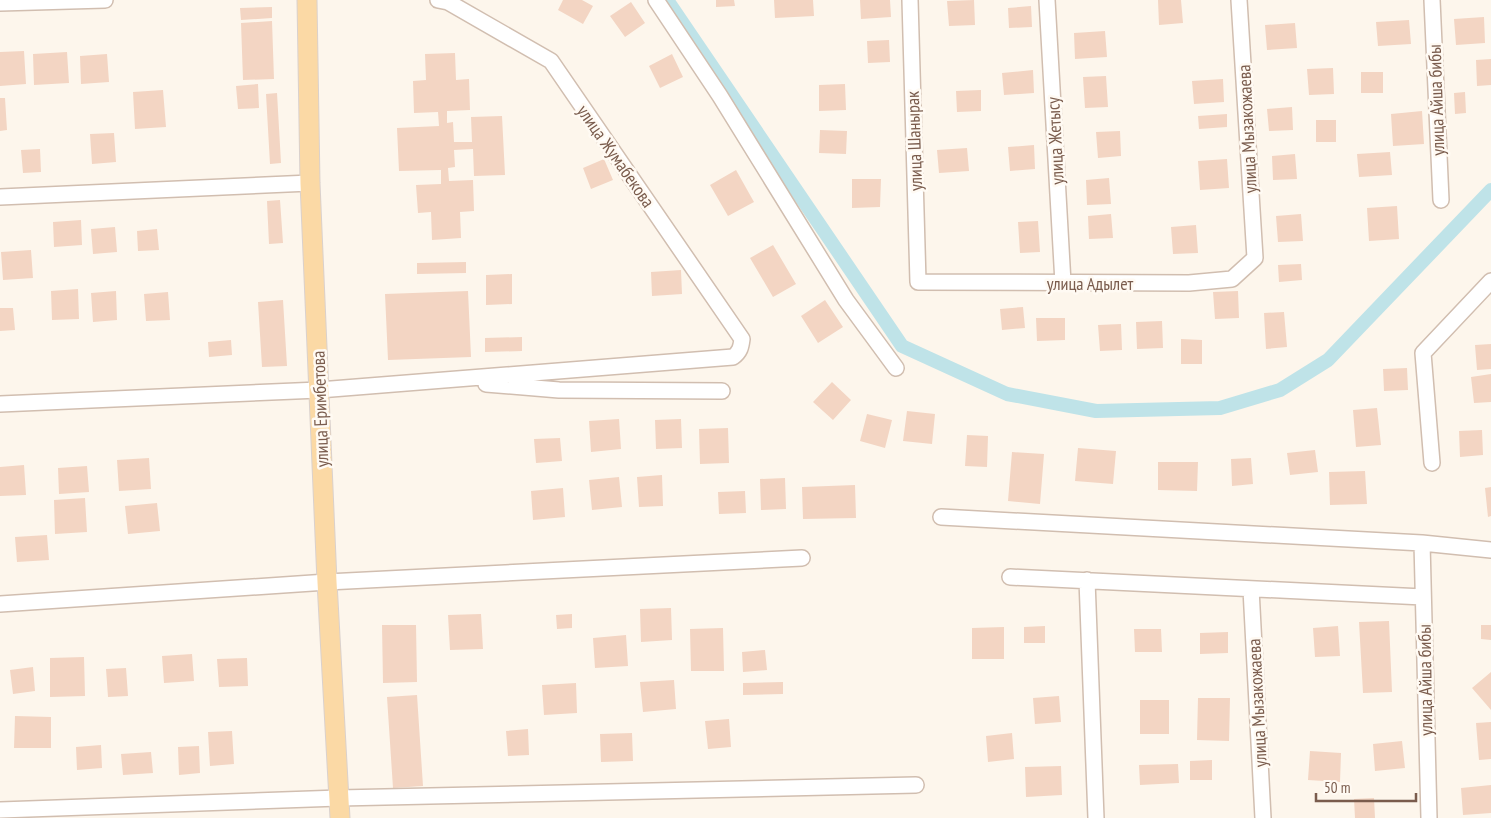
<svg xmlns="http://www.w3.org/2000/svg" width="1491" height="818" font-family="'PT Sans Narrow',sans-serif">
<style>
.lines{fill:none;stroke-linecap:round;stroke-linejoin:round}
.canal{stroke:#bfe3e8;stroke-width:14}
.building{fill:#f3d5c3}
.minor-casing{stroke:#d1beb0;stroke-width:18}
.major-casing{stroke:#dad1cd;stroke-width:21}
.minor{stroke:#fff;stroke-width:15}
.major{stroke:#fbd9a5;stroke-width:19}
.labels{text-anchor:middle;dominant-baseline:central;stroke-width:5;stroke-linejoin:round;paint-order:stroke}
.street-label{font-size:18px;fill:#7a5c4d;stroke:#fffaf3}
</style>
<rect width="100%" height="100%" fill="#fdf6ec"/>
<g class="lines">
<!-- canal -->
<path class="canal" d="M 667,0 L 902,346 L 1007,394 L 1096,411 L 1220,408 L 1280,390 L 1328,360 L 1491,190"/>
</g>
<!-- building -->
<path class="building" d="M 563,0 L 582,0 L 593,6 L 583,24 L 558,10 Z
M 716,0 L 734,0 L 735,6 L 716,7 Z
M 774,0 L 813,0 L 814,16 L 775,18 Z
M 860,0 L 890,0 L 891,17 L 861,19 Z
M 974,0 L 975,25 L 949,26 L 947,1 Z
M 1158,0 L 1181,0 L 1183,23 L 1159,25 Z
M 631,2 L 645,23 L 625,37 L 610,16 Z
M 1031,6 L 1032,27 L 1009,28 L 1008,8 Z
M 272,7 L 272,18 L 241,20 L 240,8 Z
M 1484,17 L 1485,43 L 1456,45 L 1454,19 Z
M 1409,20 L 1411,44 L 1378,46 L 1376,22 Z
M 272,21 L 274,79 L 243,80 L 241,23 Z
M 1295,23 L 1297,48 L 1267,50 L 1265,25 Z
M 1105,31 L 1107,57 L 1075,59 L 1074,33 Z
M 889,40 L 890,62 L 868,63 L 867,41 Z
M 24,51 L 26,84 L 0,86 L 0,52 Z
M 67,52 L 69,83 L 34,85 L 33,54 Z
M 455,53 L 456,80 L 469,79 L 470,110 L 447,111 L 447,123 L 453,122 L 454,142 L 472,142 L 471,117 L 502,116 L 505,175 L 474,176 L 473,149 L 454,150 L 455,167 L 448,168 L 449,181 L 473,180 L 474,211 L 460,212 L 461,238 L 432,240 L 431,212 L 418,213 L 416,185 L 441,184 L 441,170 L 399,171 L 397,128 L 439,126 L 438,112 L 414,113 L 413,81 L 426,80 L 425,54 Z
M 107,54 L 109,82 L 81,84 L 80,56 Z
M 672,54 L 683,77 L 660,88 L 649,66 Z
M 1491,59 L 1491,85 L 1477,86 L 1476,60 Z
M 1333,68 L 1334,94 L 1309,95 L 1307,69 Z
M 1033,70 L 1034,93 L 1004,95 L 1002,73 Z
M 1361,72 L 1383,72 L 1383,93 L 1361,93 Z
M 1106,76 L 1108,107 L 1085,108 L 1083,77 Z
M 1223,79 L 1224,102 L 1194,104 L 1192,81 Z
M 258,84 L 259,108 L 238,109 L 236,86 Z
M 845,84 L 846,110 L 819,111 L 819,85 Z
M 163,90 L 166,127 L 135,129 L 133,92 Z
M 981,90 L 981,111 L 957,112 L 956,91 Z
M 1465,92 L 1466,113 L 1455,114 L 1454,93 Z
M 277,93 L 281,163 L 270,164 L 266,94 Z
M 0,98 L 5,98 L 7,130 L 0,131 Z
M 1292,107 L 1293,130 L 1269,131 L 1267,109 Z
M 1422,111 L 1424,144 L 1393,146 L 1391,114 Z
M 1227,114 L 1227,127 L 1199,129 L 1198,116 Z
M 1316,120 L 1336,120 L 1336,142 L 1316,142 Z
M 820,130 L 847,131 L 846,154 L 819,153 Z
M 1120,131 L 1121,156 L 1098,158 L 1096,132 Z
M 114,133 L 116,162 L 92,164 L 90,134 Z
M 1034,145 L 1035,169 L 1010,171 L 1008,147 Z
M 967,148 L 969,171 L 939,173 L 937,150 Z
M 40,149 L 41,172 L 23,173 L 21,150 Z
M 1390,152 L 1392,175 L 1359,177 L 1357,154 Z
M 1295,154 L 1297,179 L 1273,180 L 1272,156 Z
M 604,159 L 613,180 L 591,189 L 583,168 Z
M 1227,159 L 1229,188 L 1200,190 L 1198,161 Z
M 736,170 L 754,202 L 728,216 L 710,185 Z
M 1109,178 L 1111,204 L 1087,205 L 1086,180 Z
M 852,179 L 881,179 L 880,207 L 852,208 Z
M 280,200 L 283,243 L 269,244 L 267,201 Z
M 1397,206 L 1399,239 L 1369,241 L 1367,208 Z
M 1111,214 L 1113,238 L 1089,239 L 1088,216 Z
M 1301,214 L 1303,241 L 1278,242 L 1276,216 Z
M 81,220 L 82,245 L 54,247 L 53,222 Z
M 1038,221 L 1040,252 L 1020,253 L 1018,222 Z
M 1196,225 L 1198,253 L 1173,254 L 1171,227 Z
M 115,227 L 117,252 L 93,254 L 91,229 Z
M 157,229 L 159,250 L 138,251 L 137,231 Z
M 773,245 L 796,284 L 773,297 L 750,258 Z
M 31,250 L 33,278 L 3,280 L 1,252 Z
M 466,262 L 466,273 L 417,274 L 417,263 Z
M 1301,264 L 1302,280 L 1279,282 L 1278,265 Z
M 681,270 L 682,294 L 652,296 L 651,272 Z
M 512,274 L 512,304 L 486,305 L 486,275 Z
M 78,289 L 79,319 L 52,320 L 51,291 Z
M 116,291 L 117,320 L 93,322 L 91,293 Z
M 468,291 L 471,357 L 388,360 L 385,294 Z
M 1238,291 L 1239,318 L 1215,319 L 1213,292 Z
M 168,292 L 170,320 L 146,321 L 144,294 Z
M 283,300 L 287,366 L 262,367 L 258,302 Z
M 825,300 L 843,327 L 818,343 L 801,316 Z
M 1023,307 L 1025,328 L 1002,330 L 1000,309 Z
M 0,308 L 13,308 L 15,330 L 0,331 Z
M 1284,312 L 1287,347 L 1266,349 L 1264,313 Z
M 1036,318 L 1065,318 L 1065,340 L 1037,341 Z
M 1162,321 L 1163,348 L 1137,349 L 1136,322 Z
M 1121,324 L 1122,350 L 1100,351 L 1098,325 Z
M 522,337 L 522,351 L 485,352 L 485,338 Z
M 1181,339 L 1202,340 L 1202,364 L 1181,364 Z
M 231,340 L 232,355 L 209,357 L 208,342 Z
M 1491,344 L 1491,369 L 1477,370 L 1475,345 Z
M 1407,368 L 1408,390 L 1384,391 L 1383,369 Z
M 1491,374 L 1491,402 L 1474,403 L 1471,377 Z
M 832,382 L 851,400 L 833,420 L 813,402 Z
M 1377,408 L 1381,445 L 1356,447 L 1353,410 Z
M 907,411 L 935,414 L 932,444 L 903,441 Z
M 867,414 L 892,420 L 885,448 L 860,441 Z
M 619,419 L 621,449 L 591,452 L 589,421 Z
M 681,419 L 682,448 L 656,449 L 655,420 Z
M 728,428 L 729,463 L 700,464 L 699,429 Z
M 1482,430 L 1483,455 L 1460,457 L 1459,431 Z
M 967,435 L 988,436 L 987,467 L 965,466 Z
M 560,438 L 562,461 L 536,463 L 534,439 Z
M 1078,448 L 1116,451 L 1113,484 L 1075,481 Z
M 1315,450 L 1318,472 L 1290,475 L 1287,453 Z
M 1012,452 L 1044,454 L 1040,504 L 1008,501 Z
M 149,458 L 151,489 L 119,491 L 117,460 Z
M 1251,458 L 1253,484 L 1232,486 L 1231,459 Z
M 1158,462 L 1198,462 L 1197,491 L 1158,490 Z
M 24,465 L 26,495 L 0,496 L 0,467 Z
M 87,466 L 89,492 L 59,494 L 58,468 Z
M 1365,471 L 1367,504 L 1330,505 L 1329,472 Z
M 662,475 L 663,506 L 639,507 L 637,477 Z
M 619,477 L 622,507 L 592,510 L 589,480 Z
M 785,478 L 786,509 L 761,510 L 760,479 Z
M 855,485 L 856,518 L 803,519 L 802,487 Z
M 1491,487 L 1491,516 L 1488,517 L 1485,488 Z
M 563,488 L 565,517 L 533,520 L 531,491 Z
M 745,491 L 746,513 L 719,514 L 718,492 Z
M 85,498 L 87,532 L 55,534 L 54,500 Z
M 157,503 L 160,531 L 128,534 L 125,506 Z
M 47,535 L 49,560 L 17,562 L 15,537 Z
M 671,608 L 672,640 L 641,642 L 640,609 Z
M 481,614 L 483,649 L 450,650 L 448,615 Z
M 572,614 L 572,628 L 557,629 L 556,615 Z
M 1389,621 L 1392,692 L 1363,693 L 1359,622 Z
M 382,625 L 416,625 L 417,682 L 383,683 Z
M 1481,625 L 1491,625 L 1491,640 L 1481,639 Z
M 1045,626 L 1045,643 L 1024,643 L 1024,627 Z
M 1338,626 L 1340,656 L 1315,657 L 1313,628 Z
M 1004,627 L 1004,659 L 972,659 L 972,628 Z
M 723,628 L 724,671 L 691,671 L 690,629 Z
M 1134,629 L 1161,629 L 1162,652 L 1135,652 Z
M 1228,632 L 1228,653 L 1200,654 L 1200,633 Z
M 626,635 L 628,666 L 595,668 L 593,638 Z
M 765,650 L 767,670 L 743,672 L 742,652 Z
M 192,654 L 194,681 L 164,683 L 162,656 Z
M 84,657 L 85,696 L 50,697 L 50,658 Z
M 247,658 L 248,686 L 219,687 L 217,659 Z
M 33,667 L 35,691 L 13,694 L 10,670 Z
M 126,668 L 128,696 L 108,697 L 106,669 Z
M 1491,672 L 1491,710 L 1472,688 Z
M 674,680 L 676,709 L 643,712 L 640,682 Z
M 783,682 L 783,694 L 743,695 L 743,683 Z
M 576,683 L 577,713 L 544,715 L 542,685 Z
M 417,695 L 423,786 L 393,788 L 387,697 Z
M 1059,696 L 1061,722 L 1035,724 L 1033,698 Z
M 1198,698 L 1230,698 L 1229,741 L 1197,740 Z
M 1140,700 L 1169,700 L 1169,734 L 1140,734 Z
M 15,716 L 51,717 L 51,748 L 14,748 Z
M 729,719 L 731,747 L 708,749 L 705,721 Z
M 1491,722 L 1491,759 L 1479,760 L 1476,723 Z
M 528,729 L 529,755 L 508,756 L 506,731 Z
M 232,731 L 234,764 L 210,766 L 208,732 Z
M 632,733 L 633,761 L 601,762 L 600,734 Z
M 1012,733 L 1014,759 L 988,762 L 986,736 Z
M 1402,741 L 1405,768 L 1375,771 L 1373,744 Z
M 101,745 L 102,768 L 77,770 L 76,747 Z
M 199,746 L 200,773 L 179,775 L 178,747 Z
M 1310,751 L 1341,753 L 1340,782 L 1308,780 Z
M 151,752 L 153,773 L 123,775 L 121,754 Z
M 1212,760 L 1212,780 L 1190,780 L 1190,761 Z
M 1178,764 L 1179,783 L 1140,785 L 1139,765 Z
M 1061,766 L 1062,795 L 1026,797 L 1025,767 Z
M 1491,785 L 1491,813 L 1463,815 L 1461,788 Z
M 1374,798 L 1375,818 L 1355,818 L 1354,799 Z"/>
<g class="lines">
<defs>
<path id="minor" d="M 656,0 L 720,96 L 846,300 L 896,368
M 910,0 L 918,282 L 1189,283 L 1232,279 L 1255,258 L 1239,0
M 1047,0 L 1063,283
M 1432,0 L 1441,200
M 0,3 L 105,0
M 0,197 L 310,183
M 486,384 L 559,390 L 722,391
M 0,404 L 319,390 L 733,357 C 740,352 741,347 742,339 L 551,61 L 448,2 L 438,0
M 1432,463 L 1423,353 L 1491,281
M 941,517 L 1422,543 L 1491,550
M 1422,543 L 1429,818
M 1010,577 L 1423,597
M 1087,580 L 1096,818
M 1251,589 L 1263,818
M 0,604 L 327,582 L 802,558
M 0,810 L 339,798 L 916,785"/>
<path id="major" d="M 307,0 L 310,183 L 327,582 L 340,818"/>
</defs>
<!-- minor casing -->
<use href="#minor" class="minor-casing"/>
<!-- major casing -->
<use href="#major" class="major-casing"/>
<!-- minor -->
<use href="#minor" class="minor"/>
<!-- major -->
<use href="#major" class="major"/>
</g>
<g class="labels">
<!-- street labels -->
<g class="street-label">
<text transform="translate(1436 100) rotate(-92)">улица Айша бибы</text>
<text transform="translate(1247 129) rotate(-93)">улица Мызакожаева</text>
<text transform="translate(914 141) rotate(-92)">улица Шанырак</text>
<text transform="translate(1055 141) rotate(-93)">улица Жетысу</text>
<text transform="translate(616 156) rotate(55)">улица Жумабекова</text>
<text x="1090" y="283">улица Адылет</text>
<text transform="translate(320 409) rotate(-92)">улица Еримбетова</text>
<text transform="translate(1425 680) rotate(-91)">улица Айша бибы</text>
<text transform="translate(1257 703) rotate(-93)">улица Мызакожаева</text>
</g>
</g>
<!-- scale -->
<path d="M1316 793v8h100v-8" fill="none" stroke="#7a5c4d" stroke-width="2.5"/>
<text x="1324" y="793" font-size="15" fill="#7a5c4d" stroke="#fffaf3" stroke-width="4" paint-order="stroke">50 m</text>
</svg>
